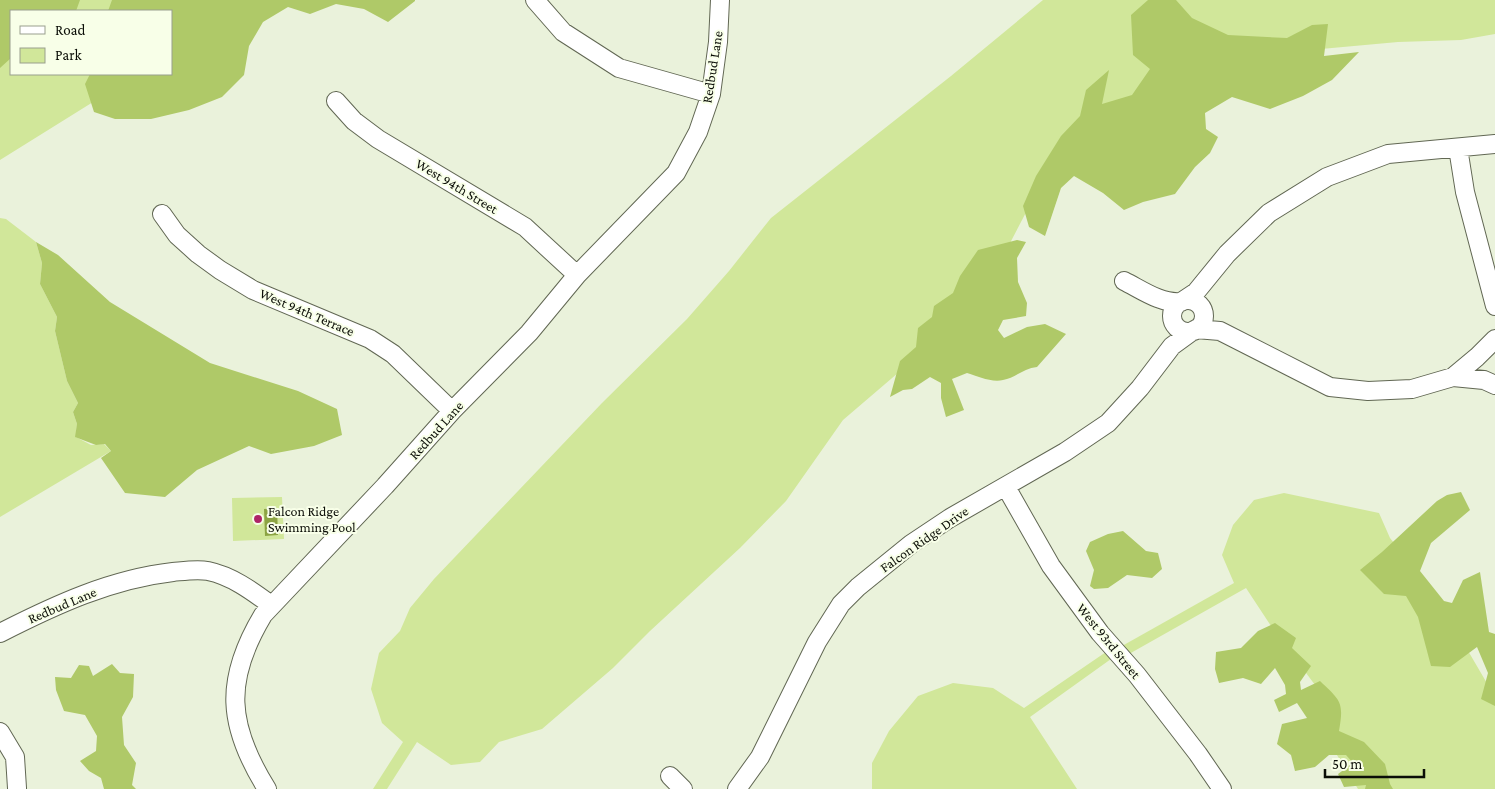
<svg xmlns="http://www.w3.org/2000/svg" width="1495" height="789" font-family="'Crimson Pro',serif">
<style>
.green{fill:#d1e79a}
.forest{fill:#afc968}
.water{fill:#8ca443}
.lines{fill:none;stroke-linecap:round;stroke-linejoin:round}
.minor-casing{stroke:#616753;stroke-width:20}
.minor{stroke:#fff;stroke-width:18}
.poi-dot{fill:#ae2567;stroke:#f8ffe8;stroke-width:2}
.labels{text-anchor:middle;dominant-baseline:central;stroke-width:4;stroke-linejoin:round;paint-order:stroke}
.street-label{font-size:14px;fill:#0b0e07;stroke:#f8ffe8}
.poi-label{font-size:14px;fill:#0b0e07;stroke:#f8ffe8;text-anchor:start}
</style>
<rect width="100%" height="100%" fill="#eaf2db"/>
<!-- green -->
<path class="green" d="M 17,0 L 257,0 L 171,11 L 11,11 L 11,74 L 138,74 L 0,160 L 0,11 Z
M 1043,0 L 1495,0 L 1495,34 L 1461,40 L 1398,42 L 1310,50 L 1171,86 L 1055,157 L 1009,245 L 926,349 L 843,420 L 786,501 L 740,548 L 650,631 L 613,668 L 542,729 L 499,742 L 480,762 L 451,765 L 417,742 L 387,789 L 373,789 L 403,742 L 382,723 L 371,689 L 379,653 L 400,631 L 410,608 L 434,579 L 602,403 L 687,319 L 729,271 L 771,218 L 951,76 Z
M 0,218 L 6,219 L 36,242 L 42,263 L 40,284 L 57,317 L 55,331 L 67,381 L 78,403 L 73,412 L 77,424 L 76,437 L 91,445 L 104,444 L 111,451 L 0,517 Z
M 1284,493 L 1379,513 L 1390,538 L 1436,596 L 1495,697 L 1495,789 L 1358,789 L 1332,747 L 1315,685 L 1271,626 L 1246,588 L 1129,654 L 1122,646 L 1234,583 L 1222,555 L 1233,525 L 1254,500 Z
M 282,497 L 284,539 L 233,541 L 232,498 Z
M 1106,652 L 1111,659 L 1030,717 L 1077,789 L 872,789 L 872,763 L 889,731 L 918,696 L 953,683 L 993,688 L 1024,708 Z"/>
<!-- forest -->
<path class="forest" d="M 0,0 L 80,0 L 76,11 L 11,11 L 11,58 L 0,68 Z
M 112,0 L 415,0 L 415,1 L 388,22 L 364,9 L 336,4 L 310,14 L 288,7 L 263,22 L 249,46 L 244,75 L 222,97 L 189,110 L 151,119 L 115,119 L 94,112 L 85,84 L 90,74 L 171,74 L 171,11 L 108,11 Z
M 1148,0 L 1176,0 L 1192,18 L 1228,35 L 1287,38 L 1312,25 L 1328,24 L 1324,56 L 1359,52 L 1332,80 L 1303,96 L 1270,109 L 1232,97 L 1205,113 L 1206,129 L 1218,137 L 1210,153 L 1195,167 L 1175,194 L 1143,202 L 1124,210 L 1103,193 L 1074,176 L 1061,188 L 1045,236 L 1029,227 L 1023,206 L 1036,176 L 1061,136 L 1080,116 L 1086,90 L 1109,70 L 1102,104 L 1132,95 L 1150,69 L 1133,55 L 1131,15 Z
M 1017,240 L 1026,242 L 1017,258 L 1018,282 L 1027,303 L 1026,316 L 1003,320 L 998,330 L 1004,338 L 1027,327 L 1045,324 L 1066,334 L 1037,367 C 1024,368 1015,378 1003,380 C 992,383 977,376 967,373 L 952,379 L 964,410 L 946,417 L 941,398 L 941,383 L 930,377 L 912,389 L 903,390 L 890,397 L 900,361 L 916,347 L 918,328 L 932,317 L 934,306 L 953,293 L 960,276 L 978,250 Z
M 36,242 L 58,255 L 110,302 L 210,363 L 298,391 L 337,409 L 342,435 L 314,446 L 271,454 L 249,446 L 197,470 L 165,497 L 125,493 L 101,458 L 111,451 L 105,444 L 96,445 L 75,437 L 77,424 L 73,412 L 78,403 L 67,381 L 55,331 L 57,317 L 40,284 L 42,263 Z
M 1461,492 L 1470,510 L 1431,543 L 1420,571 L 1444,601 L 1452,603 L 1463,580 L 1480,572 L 1489,632 L 1495,634 L 1495,706 L 1481,699 L 1488,673 L 1477,647 L 1450,667 L 1431,666 L 1418,617 L 1406,596 L 1384,594 L 1360,570 L 1382,552 L 1437,501 L 1447,495 Z
M 1123,531 L 1146,551 L 1158,553 L 1162,569 L 1152,578 L 1127,575 L 1108,588 L 1094,589 L 1090,586 L 1094,570 L 1086,551 L 1090,542 L 1108,534 Z
M 1275,623 L 1296,638 L 1292,648 L 1311,666 L 1300,682 L 1301,690 L 1320,681 C 1341,701 1344,702 1339,731 L 1364,742 L 1385,764 L 1390,784 L 1393,789 L 1365,789 L 1366,785 L 1344,787 L 1338,774 L 1353,763 L 1346,755 L 1329,755 L 1315,767 L 1295,771 L 1291,755 L 1277,744 L 1282,724 L 1307,718 L 1297,703 L 1279,712 L 1274,700 L 1286,694 L 1285,685 L 1275,668 L 1261,684 L 1243,678 L 1219,683 L 1215,669 L 1216,652 L 1241,648 L 1258,631 Z
M 112,664 L 120,673 L 134,674 L 133,697 L 122,717 L 124,745 L 136,763 L 132,785 L 136,789 L 104,789 L 101,778 L 89,771 L 80,761 L 96,751 L 97,736 L 85,715 L 64,711 L 56,690 L 55,677 L 71,678 L 79,665 L 89,666 L 93,676 Z"/>
<!-- water -->
<path class="water" d="M 277,508 L 278,535 L 265,536 L 264,509 Z"/>
<g class="lines">
<defs>
<path id="minor" d="M 535,0 L 563,32 L 619,68 L 711,94
M 336,101 L 354,121 L 378,139 L 525,227 L 577,275
M 1458,148 L 1465,192 L 1495,306
M 162,214 L 177,235 L 198,254 L 220,270 L 253,290 L 370,339 L 393,354 L 452,411
M 1124,281 C 1142,290 1161,304 1181,302
M 1184,300 L 1196,292 L 1227,254 L 1269,213 L 1327,177 L 1388,154 L 1495,144
M1172 316a16 16 0 1 1 32 0a16 16 0 1 1-32 0Z
M 1196,329 L 1220,331 L 1330,387 L 1368,391 L 1412,389 L 1453,377 L 1484,380 L 1495,385
M 1453,377 L 1477,357 L 1495,339
M 1006,487 L 1051,566 L 1100,633 L 1137,675 L 1198,754 L 1222,789
M 0,633 C 55,605 111,579 173,572 C 184,571 197,569 208,571 C 232,576 252,591 271,605
M 0,732 L 15,757 L 17,788
M 670,776 L 683,789
M 267,789 C 227,725 224,680 263,615 L 385,486 L 452,411 L 529,333 L 577,275 L 676,173 L 698,132 L 711,94 L 718,42 L 720,0
M 737,789 L 760,757 L 817,642 L 841,604 L 858,587 L 911,544 L 950,518 L 1065,452 L 1108,423 L 1140,388 L 1172,346 L 1194,330"/>
</defs>
<!-- minor casing -->
<use href="#minor" class="minor-casing"/>
<!-- minor -->
<use href="#minor" class="minor"/>
</g>
<!-- markers -->
<circle class="poi-dot" cx="258" cy="519" r="5"/>
<g class="labels">
<!-- street labels -->
<g class="street-label">
<text transform="translate(712 67) rotate(-81)">Redbud Lane</text>
<text transform="translate(457 186) rotate(31)">West 94th Street</text>
<text transform="translate(307 312) rotate(23)">West 94th Terrace</text>
<text transform="translate(436 430) rotate(-48)">Redbud Lane</text>
<text transform="translate(924 539) rotate(-35)">Falcon Ridge Drive</text>
<text transform="translate(62 605) rotate(-23)">Redbud Lane</text>
<text transform="translate(1109 641) rotate(51)">West 93rd Street</text>
</g>
<!-- poi labels -->
<g class="poi-label">
<text x="268" y="511">Falcon Ridge<tspan x="268" dy="16">Swimming Pool</tspan></text>
</g>
</g>
<!-- legend -->
<rect x="10" y="10" width="162" height="65" fill="#f8ffe8" stroke="#999f8e"/>
<rect x="20" y="26" width="25" height="8" fill="#ffffff" stroke="#999f8e"/>
<text x="55" y="35" font-size="15" fill="#0b0e07">Road</text>
<rect x="20" y="48" width="25" height="15" fill="#d1e79a" stroke="#999f8e"/>
<text x="55" y="60" font-size="15" fill="#0b0e07">Park</text>
<!-- scale -->
<path d="M1325 769v8h99v-8" fill="none" stroke="#0b0e07" stroke-width="2.5"/>
<text x="1332" y="769" font-size="15" fill="#0b0e07" stroke="#f8ffe8" stroke-width="4" paint-order="stroke">50 m</text>
</svg>
